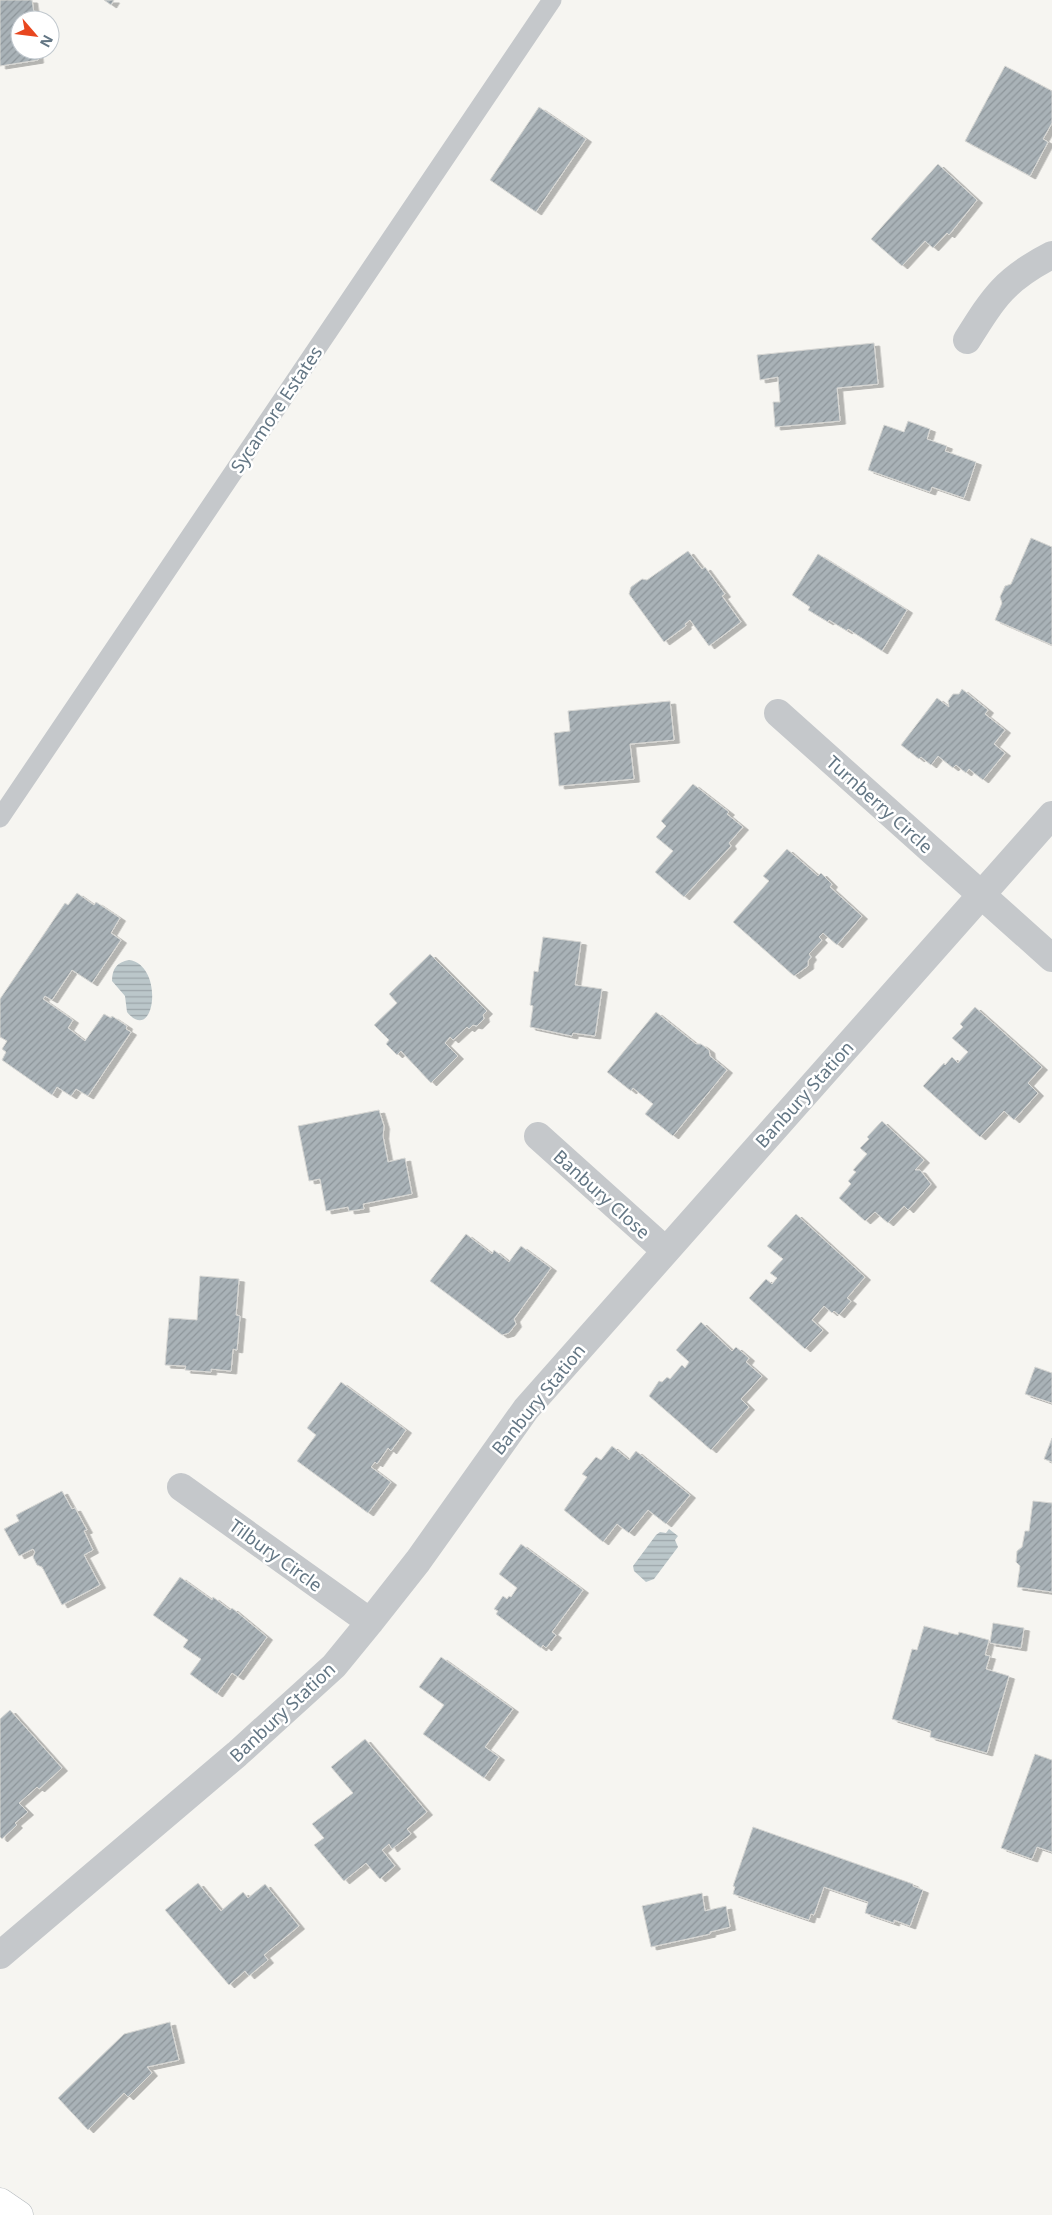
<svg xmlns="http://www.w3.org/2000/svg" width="1052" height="2215" font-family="'Noto Sans',sans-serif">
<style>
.water{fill:url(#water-rules)}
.building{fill:url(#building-hatch);stroke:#d7d7d4;filter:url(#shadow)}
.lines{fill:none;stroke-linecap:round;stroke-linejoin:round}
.secondary-casing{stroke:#b4babe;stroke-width:29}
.service{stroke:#c5c8cb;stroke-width:19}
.minor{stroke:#c5c8cb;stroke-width:28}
.secondary{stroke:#fff;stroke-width:28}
.labels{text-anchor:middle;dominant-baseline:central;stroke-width:5;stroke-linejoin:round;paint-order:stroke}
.street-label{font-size:18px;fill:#637684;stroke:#fff}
</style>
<defs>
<pattern id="water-rules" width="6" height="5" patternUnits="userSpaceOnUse" patternTransform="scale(1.25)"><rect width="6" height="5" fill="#bbc7ca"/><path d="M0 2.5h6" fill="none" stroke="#9ca6aa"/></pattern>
<pattern id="building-hatch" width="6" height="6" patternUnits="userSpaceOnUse" patternTransform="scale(1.25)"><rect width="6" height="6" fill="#a9b2b7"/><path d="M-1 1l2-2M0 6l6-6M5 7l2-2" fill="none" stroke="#8d959a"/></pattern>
<filter id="shadow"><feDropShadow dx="5.5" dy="3" stdDeviation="0" flood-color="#0004"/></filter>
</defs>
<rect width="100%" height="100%" fill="#f6f5f1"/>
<!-- water -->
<path class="water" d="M 129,960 C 165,965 155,1046 127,1012 L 125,996 L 112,981 C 112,969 117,962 129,960 Z
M 669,1529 L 678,1536 L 675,1540 L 678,1547 L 654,1579 L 646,1582 L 634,1571 L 633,1566 L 656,1535 L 660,1532 L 666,1533 Z"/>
<!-- building -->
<path class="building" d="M 0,0 L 32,0 L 35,20 L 20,20 L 20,50 L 37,50 L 38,60 L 0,66 Z
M 104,0 L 114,0 L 111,5 Z
M 1005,66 L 1052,91 L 1052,123 L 1043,139 L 1048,142 L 1030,176 L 965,141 Z
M 539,107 L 586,139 L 536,212 L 490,180 Z
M 938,164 L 977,200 L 949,235 L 947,233 L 933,248 L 925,241 L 902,266 L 871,239 Z
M 874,343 L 878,384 L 837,388 L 840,421 L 775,427 L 773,402 L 780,402 L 778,377 L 760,380 L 757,355 Z
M 908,421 L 930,429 L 927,439 L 947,446 L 945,451 L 976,462 L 964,498 L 932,487 L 930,492 L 868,470 L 884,425 L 904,432 Z
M 1031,538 L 1052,547 L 1052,645 L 995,620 L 1002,603 L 1000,597 L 1005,586 L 1011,584 Z
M 688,551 L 702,569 L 705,567 L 725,594 L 722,596 L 741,622 L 709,646 L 690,620 L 685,624 L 686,626 L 664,642 L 629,594 L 631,587 L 642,579 L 647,580 Z
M 818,554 L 907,610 L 882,651 L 848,629 L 847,631 L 829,620 L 828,622 L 808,610 L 810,607 L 792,595 Z
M 962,689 L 988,710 L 985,714 L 1005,730 L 994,744 L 1005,753 L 983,780 L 969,769 L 966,773 L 956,765 L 953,768 L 938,756 L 931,765 L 921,757 L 919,759 L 901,745 L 937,698 L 949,707 L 948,701 L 953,694 L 959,694 Z
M 670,701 L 674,740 L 630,744 L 634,779 L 559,786 L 554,733 L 570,731 L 568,711 Z
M 693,784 L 729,812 L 727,814 L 743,827 L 729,843 L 731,846 L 684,897 L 655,872 L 673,851 L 656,837 L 666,826 L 661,821 Z
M 787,849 L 818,876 L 821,873 L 832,884 L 830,887 L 862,916 L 837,945 L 823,933 L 819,937 L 822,940 L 809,954 L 811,957 L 808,961 L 808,966 L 794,976 L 733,922 L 769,881 L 763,876 Z
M 77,893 L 94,905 L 96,902 L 120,918 L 111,933 L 121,940 L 92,983 L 72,970 L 52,1000 L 45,996 L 43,999 L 73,1020 L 68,1028 L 85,1041 L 104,1014 L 111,1018 L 112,1016 L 127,1026 L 126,1029 L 131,1032 L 88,1096 L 76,1089 L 71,1096 L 57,1087 L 52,1095 L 2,1060 L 6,1052 L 2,1049 L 7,1041 L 0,1037 L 0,999 L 65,903 L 68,905 Z
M 543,937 L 581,942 L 575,985 L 602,989 L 595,1036 L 573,1033 L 572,1036 L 530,1027 L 533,1006 L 530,1005 L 534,971 L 538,972 Z
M 430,954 L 487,1011 L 483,1015 L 484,1019 L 477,1026 L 473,1025 L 469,1029 L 467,1027 L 453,1040 L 450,1037 L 445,1043 L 458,1056 L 431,1083 L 401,1051 L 397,1055 L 386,1044 L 389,1040 L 374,1025 L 397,1003 L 389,994 Z
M 975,1007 L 1042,1067 L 1028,1083 L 1038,1093 L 1014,1120 L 1004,1111 L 980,1137 L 923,1086 L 944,1063 L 945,1065 L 952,1057 L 958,1063 L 968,1052 L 952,1038 L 963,1027 L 960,1024 Z
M 656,1012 L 696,1044 L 701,1044 L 709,1050 L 710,1056 L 727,1070 L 673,1136 L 645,1114 L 653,1104 L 633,1088 L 631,1091 L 607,1072 Z
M 379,1110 L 384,1126 L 383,1136 L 388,1162 L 405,1158 L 412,1194 L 363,1204 L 364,1209 L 349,1211 L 348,1207 L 326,1211 L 320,1179 L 309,1181 L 298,1126 Z
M 882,1121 L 924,1160 L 915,1170 L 920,1170 L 931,1184 L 908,1210 L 904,1206 L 888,1223 L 875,1212 L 865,1221 L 839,1198 L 851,1184 L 848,1181 L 856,1172 L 853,1170 L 867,1154 L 860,1148 L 869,1139 L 867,1137 Z
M 796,1214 L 865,1277 L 847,1298 L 851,1301 L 839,1315 L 834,1311 L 832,1313 L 824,1306 L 812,1320 L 823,1330 L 805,1349 L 749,1298 L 766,1279 L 772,1284 L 777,1278 L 770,1273 L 783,1259 L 767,1246 Z
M 466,1234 L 492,1254 L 494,1250 L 509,1262 L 521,1246 L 551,1268 L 514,1319 L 516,1324 L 509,1333 L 502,1335 L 430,1281 Z
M 200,1276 L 239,1279 L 236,1315 L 240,1316 L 237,1350 L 233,1349 L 231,1371 L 211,1369 L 211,1372 L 185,1370 L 186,1366 L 165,1365 L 169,1318 L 197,1320 Z
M 701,1322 L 732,1351 L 736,1347 L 749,1358 L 746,1362 L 762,1376 L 741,1399 L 749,1407 L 711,1450 L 649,1396 L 659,1381 L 662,1382 L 667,1377 L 670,1379 L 682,1365 L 685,1368 L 689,1362 L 676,1350 Z
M 1035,1367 L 1052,1373 L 1052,1403 L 1025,1394 Z
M 341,1382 L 406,1430 L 391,1451 L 388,1448 L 377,1464 L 375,1462 L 371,1467 L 391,1482 L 368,1513 L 297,1461 L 316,1435 L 307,1428 Z
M 1052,1438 L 1052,1462 L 1044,1459 Z
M 612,1446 L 629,1460 L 636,1451 L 690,1495 L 666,1524 L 648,1510 L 629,1533 L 617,1524 L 603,1542 L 564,1510 L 587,1477 L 582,1474 L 596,1457 L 601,1460 Z
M 62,1491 L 72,1509 L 75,1508 L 87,1530 L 84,1531 L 93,1550 L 84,1555 L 100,1585 L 62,1605 L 42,1567 L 37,1565 L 33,1557 L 35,1552 L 33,1549 L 19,1556 L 4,1529 L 19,1521 L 16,1515 Z
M 1033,1501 L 1052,1503 L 1052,1592 L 1017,1587 L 1020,1566 L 1016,1562 L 1017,1551 L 1022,1547 L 1025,1531 L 1029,1531 Z
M 521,1544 L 583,1590 L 552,1632 L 556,1635 L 546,1648 L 543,1645 L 541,1648 L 496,1614 L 498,1611 L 494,1609 L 503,1596 L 507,1599 L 509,1596 L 511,1597 L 517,1588 L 499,1574 Z
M 180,1577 L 212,1600 L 213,1597 L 230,1610 L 232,1608 L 267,1637 L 238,1677 L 232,1673 L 217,1694 L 190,1674 L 201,1659 L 183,1647 L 188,1640 L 153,1615 Z
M 993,1623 L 1024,1628 L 1021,1648 L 990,1643 Z
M 924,1626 L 958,1635 L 959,1632 L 989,1640 L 985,1655 L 990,1656 L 986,1669 L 1009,1676 L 987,1753 L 930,1737 L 931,1731 L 892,1719 L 912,1649 L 917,1650 Z
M 441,1657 L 513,1709 L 485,1747 L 499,1757 L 484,1778 L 423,1734 L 444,1705 L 419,1687 Z
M 10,1710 L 62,1768 L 39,1789 L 37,1787 L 19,1803 L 28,1812 L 15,1823 L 17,1825 L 2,1839 L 0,1837 L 0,1719 Z
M 365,1739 L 427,1812 L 407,1829 L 411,1834 L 392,1849 L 389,1844 L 382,1850 L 395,1866 L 380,1879 L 366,1863 L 344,1881 L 314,1845 L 324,1838 L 312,1824 L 353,1793 L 331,1767 Z
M 1035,1754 L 1052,1760 L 1052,1852 L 1037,1847 L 1032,1859 L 1001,1848 Z
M 753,1827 L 913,1884 L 913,1886 L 923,1890 L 910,1926 L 894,1920 L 894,1923 L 865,1913 L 868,1902 L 824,1887 L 814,1915 L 811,1914 L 809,1920 L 733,1894 L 735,1887 L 733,1886 Z
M 198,1883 L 221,1911 L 243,1892 L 248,1898 L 265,1884 L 299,1926 L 264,1955 L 268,1960 L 249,1976 L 245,1971 L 229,1985 L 165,1910 Z
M 702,1893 L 705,1911 L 726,1906 L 730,1927 L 710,1932 L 710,1934 L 651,1947 L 642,1906 Z
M 170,2022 L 179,2060 L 147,2067 L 152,2073 L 128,2097 L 124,2093 L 88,2130 L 58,2098 L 124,2034 Z"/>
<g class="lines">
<defs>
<path id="secondary" d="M 0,2202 L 19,2215"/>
</defs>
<!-- secondary casing -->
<use href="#secondary" class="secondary-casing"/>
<!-- service -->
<path class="service" d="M 0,818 L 552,0"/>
<!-- minor -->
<path class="minor" d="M 967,340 C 994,297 1005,279 1052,255
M 778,713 L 1052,958
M 538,1136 L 666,1251
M 181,1487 L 370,1622
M 0,1955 L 237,1754 L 334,1666 L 370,1622 L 418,1561 L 526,1409 L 1052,815"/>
<!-- secondary -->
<use href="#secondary" class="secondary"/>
</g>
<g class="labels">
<!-- street labels -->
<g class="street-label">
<text transform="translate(276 409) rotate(-56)">Sycamore Estates</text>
<text transform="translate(880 804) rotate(42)">Turnberry Circle</text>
<text transform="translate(804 1094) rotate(-48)">Banbury Station</text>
<text transform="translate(602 1194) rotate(42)">Banbury Close</text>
<text transform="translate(538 1399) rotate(-51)">Banbury Station</text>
<text transform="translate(276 1555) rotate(36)">Tilbury Circle</text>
<text transform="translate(282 1712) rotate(-43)">Banbury Station</text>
</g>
</g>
<!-- north arrow -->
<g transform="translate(35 35) rotate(118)"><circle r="24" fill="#ffffff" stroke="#c1c8ce"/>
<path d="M0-4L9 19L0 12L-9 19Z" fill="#e8471f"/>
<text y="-8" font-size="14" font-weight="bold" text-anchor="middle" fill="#637684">N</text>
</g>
</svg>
